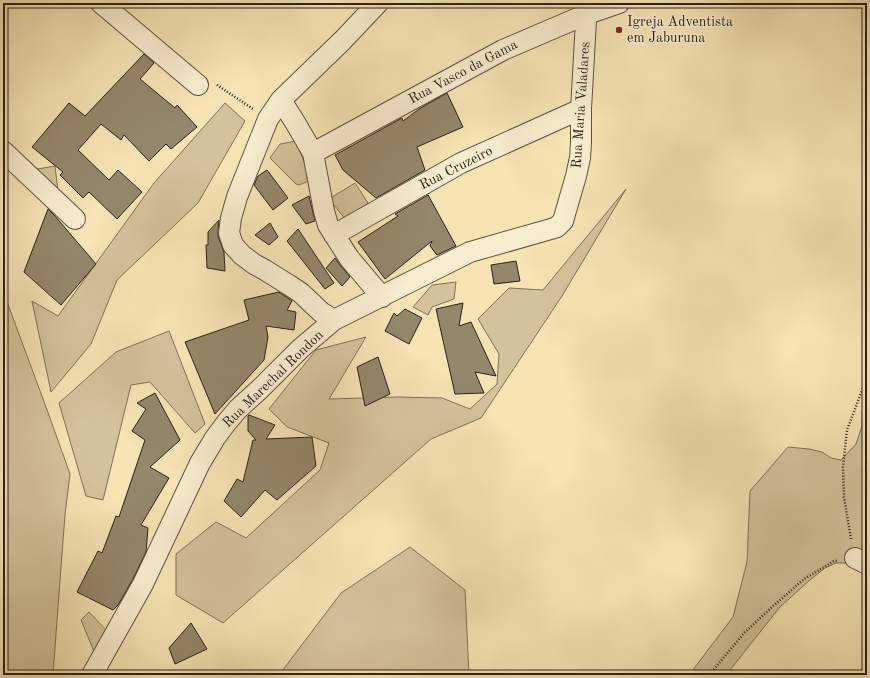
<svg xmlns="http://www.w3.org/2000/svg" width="870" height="678" font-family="'Old Standard TT',serif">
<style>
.green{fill:#d3c39a;stroke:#7e725a}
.building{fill:#94876a;stroke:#2a2219}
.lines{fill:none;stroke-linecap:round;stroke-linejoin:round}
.minor-casing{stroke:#5d5240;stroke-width:22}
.path{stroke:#2a2219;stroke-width:2.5;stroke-dasharray:1 2;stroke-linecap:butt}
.minor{stroke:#f9edcf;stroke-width:20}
.poi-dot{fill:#8f2418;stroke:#f9edcf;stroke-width:1.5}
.labels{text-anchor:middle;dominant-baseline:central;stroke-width:3;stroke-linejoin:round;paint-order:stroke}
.poi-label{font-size:14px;fill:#2a2219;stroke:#f9edcf;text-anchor:start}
.street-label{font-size:14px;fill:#2a2219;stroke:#f9edcf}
</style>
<rect width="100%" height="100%" fill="#f6e4b5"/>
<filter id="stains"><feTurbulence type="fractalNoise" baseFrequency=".005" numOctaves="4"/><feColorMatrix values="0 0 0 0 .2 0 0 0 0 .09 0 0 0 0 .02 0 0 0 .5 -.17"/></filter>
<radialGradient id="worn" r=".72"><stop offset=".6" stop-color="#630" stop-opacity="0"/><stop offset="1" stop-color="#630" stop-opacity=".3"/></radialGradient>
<!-- green -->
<path class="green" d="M 225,103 L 245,121 L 198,203 L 117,280 L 91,344 L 51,392 L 32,301 L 58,316 L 154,183 Z
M 296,141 L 311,180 L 299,185 L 296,184 L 270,158 L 280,144 Z
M 55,166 L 58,191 L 32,170 Z
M 355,183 L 368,203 L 347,221 L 329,199 Z
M 626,189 L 562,296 L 481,418 L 431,439 L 223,623 L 176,595 L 176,554 L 216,522 L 246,538 L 320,470 L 329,443 L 287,427 L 269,409 L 316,350 L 366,337 L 329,399 L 398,397 L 442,398 L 470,409 L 497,384 L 499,354 L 478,319 L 509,288 L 543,290 Z
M 456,282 L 454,299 L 432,307 L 428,315 L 413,307 L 432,285 Z
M 3,291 L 46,407 L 70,474 L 65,515 L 60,580 L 53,675 L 3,675 Z
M 169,331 L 205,424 L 195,433 L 150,382 L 131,385 L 103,500 L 86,496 L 59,403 L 116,352 Z
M 867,388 L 867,570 L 848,563 L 836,563 L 825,568 L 811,579 L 780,607 L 726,675 L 689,675 L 733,617 L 747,562 L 750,491 L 788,447 L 809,449 L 822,452 L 831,458 L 841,460 L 856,444 L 862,426 L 862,412 Z
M 410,547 L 465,590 L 469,675 L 279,675 L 341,593 Z
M 89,612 L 108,632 L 95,654 L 81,620 Z
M 164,671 L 181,675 L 87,675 L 98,672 Z"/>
<!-- building -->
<path class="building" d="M 144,54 L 154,63 L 140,79 L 175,108 L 177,105 L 197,127 L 171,149 L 166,144 L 149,161 L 124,135 L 121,140 L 101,124 L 78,150 L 109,180 L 118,170 L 142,192 L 117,219 L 89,192 L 83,198 L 60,175 L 63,172 L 32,147 L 69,103 L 85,116 Z
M 447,93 L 463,127 L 417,147 L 425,170 L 376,198 L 343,170 L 335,155 L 402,118 L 403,121 L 419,109 Z
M 267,170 L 288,198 L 273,210 L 254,185 L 258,176 Z
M 428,195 L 456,246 L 437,255 L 430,246 L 432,241 L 385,279 L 358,242 L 398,216 L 395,214 Z
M 309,196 L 315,221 L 306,224 L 292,205 Z
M 48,209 L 54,215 L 96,264 L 61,305 L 24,272 Z
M 219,220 L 218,231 L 218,236 L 224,252 L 225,271 L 207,268 L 206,245 L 208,245 L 208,232 Z
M 270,223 L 278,237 L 269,245 L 255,235 Z
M 298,229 L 334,283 L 325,289 L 287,241 Z
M 335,258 L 340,265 L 350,277 L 342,286 L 326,268 Z
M 516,261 L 520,281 L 494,284 L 491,265 Z
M 279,292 L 292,301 L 287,310 L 296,312 L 294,330 L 266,326 L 268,337 L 264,360 L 215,414 L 185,342 L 249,320 L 244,300 Z
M 463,303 L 459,326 L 471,322 L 496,376 L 475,372 L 484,393 L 455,394 L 436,309 Z
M 405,309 L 422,318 L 409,344 L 385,331 L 394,313 L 397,316 Z
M 378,357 L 390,394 L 365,406 L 357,367 Z
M 155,393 L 180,440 L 150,467 L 169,478 L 141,525 L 148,528 L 146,552 L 133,579 L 118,605 L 113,610 L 77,592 L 98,551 L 102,553 L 116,516 L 119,517 L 145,440 L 132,431 L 146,409 L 137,403 Z
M 249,415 L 275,425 L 266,439 L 312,437 L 316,466 L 277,500 L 265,490 L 241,517 L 224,501 L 237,479 L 243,482 L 253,440 L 256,440 L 248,431 L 248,416 Z
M 191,623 L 207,649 L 175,664 L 169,648 Z"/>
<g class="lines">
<defs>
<path id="minor" d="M 101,3 L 198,85
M 281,100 L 296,124 L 313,153 L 324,211 L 328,225 L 349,258 L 382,297
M 3,151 L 75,219
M 313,153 L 503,50 L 587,14 L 619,3
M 334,235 L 461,163 L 581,109
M 334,320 L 321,312 L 301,293 L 289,285 L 265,270 L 254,264 L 242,255 L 233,245 L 229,233 L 231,218 L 237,197 L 268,119 L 281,100 L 343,40 L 378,3
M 855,558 L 867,564
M 92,675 L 143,584 L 200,463 L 215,438 L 227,422 L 238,409 L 260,389 L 300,349 L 334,320 L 470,252 L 551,229 L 557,227 L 563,221 L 576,176 L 580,158 L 581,143 L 581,109 L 587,3"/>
</defs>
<!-- minor casing -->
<use href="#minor" class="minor-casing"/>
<!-- path -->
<path class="path" d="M 217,85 L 253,109
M 851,539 L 844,497 L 843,467 L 847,430 L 863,388 L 867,387
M 711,675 L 715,668 L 744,633 L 772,607 L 804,579 L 834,561 L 838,561"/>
<!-- minor -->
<use href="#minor" class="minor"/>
</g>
<!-- markers -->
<circle class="poi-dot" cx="619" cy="30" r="4"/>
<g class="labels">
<!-- poi labels -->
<g class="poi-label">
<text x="627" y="22">Igreja Adventista<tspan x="627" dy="16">em Jaburuna</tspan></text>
</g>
<!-- street labels -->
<g class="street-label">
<text transform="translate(463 72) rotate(-28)">Rua Vasco da Gama</text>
<text transform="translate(581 105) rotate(-86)">Rua Maria Valadares</text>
<text transform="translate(456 168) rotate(-27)">Rua Cruzeiro</text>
<text transform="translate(273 379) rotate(-44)">Rua Marechal Rondon</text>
</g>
</g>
<!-- margin -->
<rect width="870" height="678" fill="none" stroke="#f6e4b5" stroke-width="16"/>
<rect x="4" y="4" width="862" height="670" fill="none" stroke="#2a2219" stroke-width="2"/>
<rect x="8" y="8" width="854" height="662" fill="none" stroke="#2a2219"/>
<rect width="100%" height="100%" filter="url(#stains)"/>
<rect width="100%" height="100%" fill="url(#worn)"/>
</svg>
